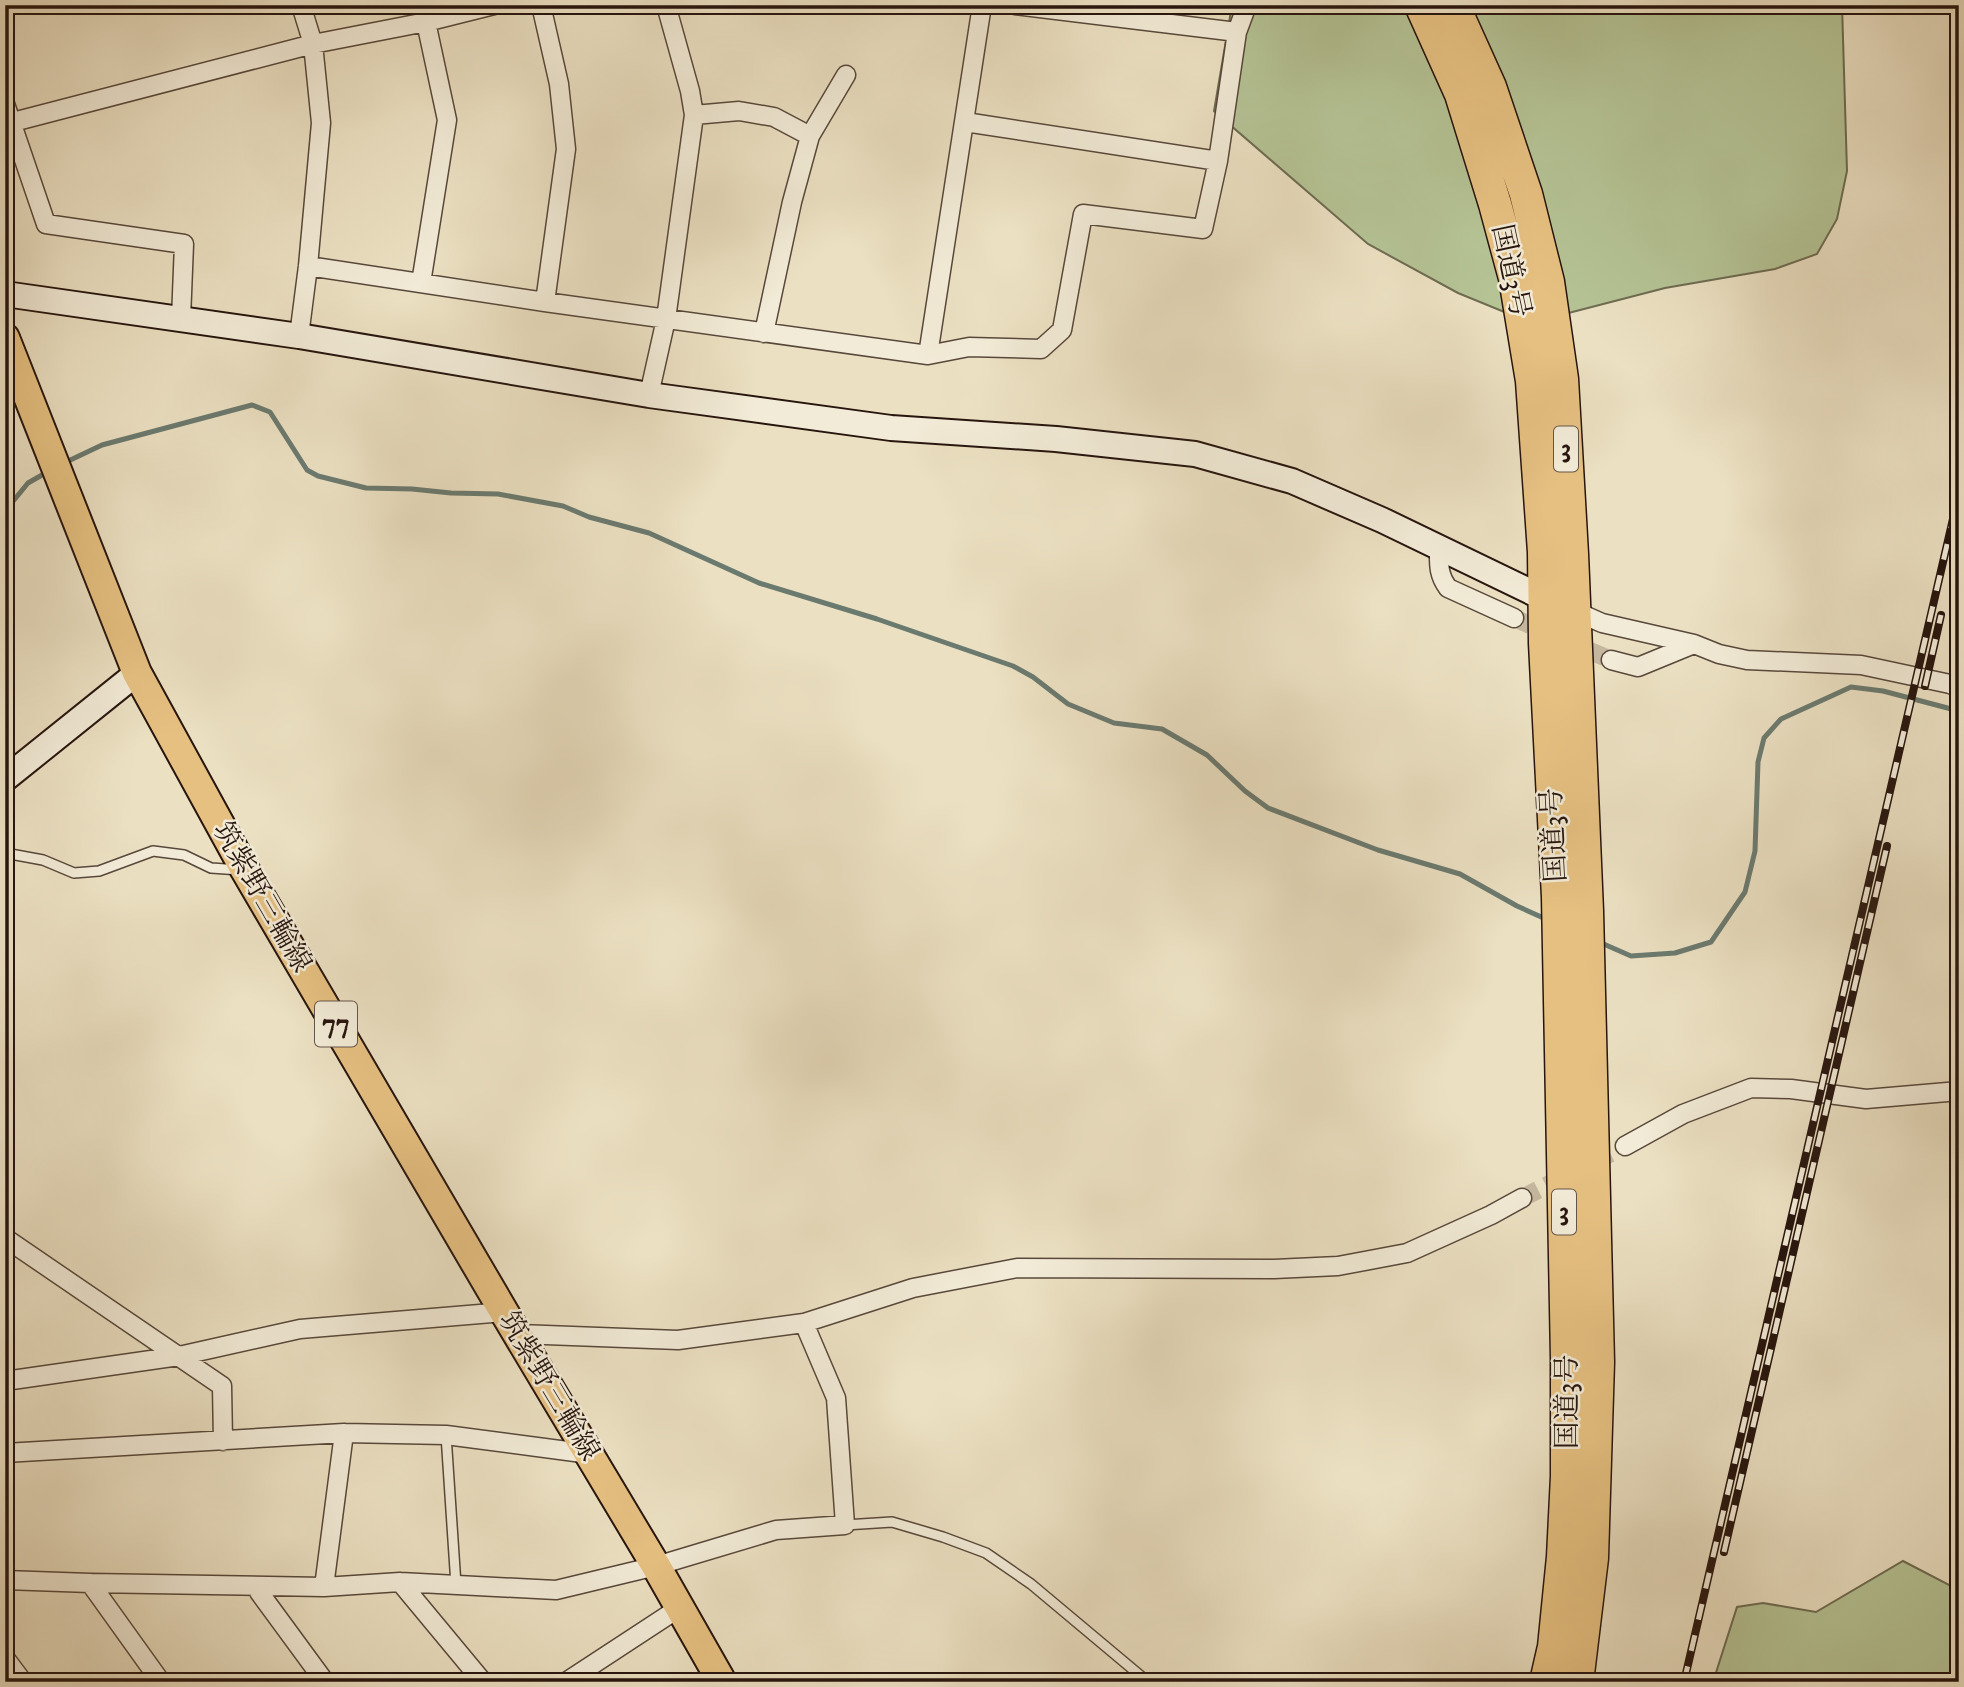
<svg xmlns="http://www.w3.org/2000/svg" width="1964" height="1687" font-family="'IM FELL DW Pica','Noto Serif JP',serif">
<style>
.green{fill:#b5c395;stroke:#6e6c52;stroke-width:2}
.lines{fill:none;stroke-linecap:round;stroke-linejoin:round}
.stream{stroke:#6b7a6f;stroke-width:5}
.street-tunnel{stroke:#c4b79e;stroke-width:18;stroke-dasharray:18 9;stroke-linecap:butt}
.lane-casing{stroke:#58483b;stroke-width:12}
.street-casing{stroke:#58483b;stroke-width:21}
.secondary-casing{stroke:#27150e;stroke-width:28}
.primary-casing{stroke:#27150e;stroke-width:32}
.highway-casing{stroke:#27150e;stroke-width:35}
.lane{stroke:#f2ebd7;stroke-width:9}
.street{stroke:#f2ebd7;stroke-width:18}
.secondary{stroke:#f2ebd7;stroke-width:24}
.primary{stroke:#e6c081;stroke-width:28}
.highway{stroke:#e6c081;stroke-width:32}
.rail-casing{stroke:#27150e;stroke-width:8}
.rail{stroke:#f2ebd7;stroke-width:5;stroke-dasharray:16;stroke-linecap:butt}
.labels{text-anchor:middle;dominant-baseline:central;stroke-width:5;stroke-linejoin:round;paint-order:stroke}
.shield{fill:#f2ebd7;stroke:#64554a;stroke-width:2}
.shield-label{font-size:26px;font-weight:bold;fill:#27150e}
.street-label{font-size:28px;fill:#27150e;stroke:#f2ebd7}
</style>
<rect width="100%" height="100%" fill="#ebe0c2"/>
<filter id="stains"><feTurbulence type="fractalNoise" baseFrequency=".00286" numOctaves="4"/><feColorMatrix values="0 0 0 0 .2 0 0 0 0 .09 0 0 0 0 .02 0 0 0 .5 -.17"/></filter>
<radialGradient id="worn" r=".72"><stop offset=".6" stop-color="#630" stop-opacity="0"/><stop offset="1" stop-color="#630" stop-opacity=".3"/></radialGradient>
<!-- green -->
<path class="green" d="M 1232,5 L 1842,5 L 1847,171 L 1837,219 L 1817,254 L 1775,269 L 1665,288 L 1557,316 L 1514,316 L 1458,293 L 1368,244 L 1214,111 Z
M 1903,1561 L 1957,1589 L 1959,1591 L 1959,1682 L 1713,1682 L 1737,1607 L 1763,1603 L 1816,1612 Z"/>
<g class="lines">
<!-- stream -->
<path class="stream" d="M 64,463 L 102,445 L 252,405 L 270,412 L 307,470 L 318,476 L 366,488 L 412,489 L 451,493 L 498,494 L 563,506 L 589,517 L 649,533 L 759,583 L 877,619 L 1013,666 L 1033,677 L 1068,704 L 1114,723 L 1162,729 L 1207,755 L 1245,791 L 1268,808 L 1378,850 L 1460,874 L 1517,906 L 1548,920
M 5,511 L 28,483 L 49,471
M 1599,942 L 1631,956 L 1675,953 L 1711,942 L 1745,892 L 1755,851 L 1758,762 L 1764,738 L 1781,719 L 1851,687 L 1883,691 L 1959,711"/>
<!-- street-tunnel -->
<path class="street-tunnel" d="M 1514,618 L 1611,660
M 1522,1198 L 1625,1146"/>
<defs>
<path id="lane" d="M 5,853 L 43,860 L 74,873 L 99,871 L 153,851 L 184,855 L 211,868 L 240,870
M 446,1435 L 456,1585
M 845,1525 L 892,1522 L 943,1537 L 986,1553 L 1031,1584 L 1148,1682"/>
<path id="street" d="M 541,5 L 559,84 L 566,149 L 545,302
M 1015,5 L 1237,32
M 5,104 L 46,224 L 184,244 L 181,319
M 694,115 L 739,111 L 774,117 L 810,136
M 13,122 L 313,44 L 426,22 L 494,5
M 965,122 L 1218,161
M 308,266 L 545,302 L 928,355 L 969,347 L 1041,349 L 1062,330 L 1083,214 L 1203,229 L 1218,161 L 1237,32 L 1247,5
M 421,283 L 447,120 L 426,22
M 764,333 L 792,202 L 810,136 L 846,75
M 299,336 L 308,266 L 321,123 L 313,44 L 301,5
M 928,355 L 982,5
M 649,395 L 666,319 L 694,115 L 690,91 L 666,5
M 1439,549 C 1439,564 1438,575 1448,588 L 1514,618
M 1575,611 L 1602,623 L 1694,644 L 1719,654 L 1747,660 L 1861,665 L 1950,684 L 1959,688
M 1611,660 L 1638,667 L 1694,644
M 1625,1146 L 1683,1114 L 1751,1088 L 1791,1089 L 1866,1099 L 1959,1091
M 5,1238 L 222,1386 L 223,1441
M 519,1334 L 678,1340 L 804,1323 L 913,1288 L 1017,1268 L 1274,1269 L 1338,1266 L 1407,1253 L 1491,1215 L 1522,1198
M 5,1381 L 179,1356 L 300,1329 L 504,1312
M 5,1453 L 344,1433 L 446,1435 L 590,1454
M 5,1580 L 90,1583 L 324,1587 L 400,1582 L 556,1590 L 656,1566 L 776,1530 L 845,1525 L 836,1398 L 804,1323
M 400,1582 L 483,1682
M 90,1583 L 161,1682
M 324,1587 L 344,1433
M 259,1592 L 325,1682
M 5,1658 L 23,1682
M 566,1682 L 679,1608"/>
<path id="secondary" d="M 5,294 L 299,336 L 649,395 L 891,428 L 1056,439 L 1195,454 L 1292,481 L 1382,520 L 1558,605
M 5,779 L 137,673"/>
<path id="primary" d="M 5,338 L 137,673 L 245,870 L 504,1312 L 656,1566 L 722,1682"/>
<path id="highway" d="M 1421,5 L 1461,94 L 1495,204 L 1515,278 L 1532,381 L 1544,552 L 1545,643 L 1558,897 L 1567,1359 L 1567,1476 L 1563,1557 L 1554,1647 L 1546,1682
M 1453,5 L 1490,87 L 1526,194 L 1548,282 L 1562,379 L 1572,554 L 1587,911 L 1598,1362 L 1592,1558 L 1577,1682"/>
</defs>
<!-- lane casing -->
<use href="#lane" class="lane-casing"/>
<!-- street casing -->
<use href="#street" class="street-casing"/>
<!-- secondary casing -->
<use href="#secondary" class="secondary-casing"/>
<!-- primary casing -->
<use href="#primary" class="primary-casing"/>
<!-- highway casing -->
<use href="#highway" class="highway-casing"/>
<!-- lane -->
<use href="#lane" class="lane"/>
<!-- street -->
<use href="#street" class="street"/>
<!-- secondary -->
<use href="#secondary" class="secondary"/>
<!-- primary -->
<use href="#primary" class="primary"/>
<!-- highway -->
<use href="#highway" class="highway"/>
<defs>
<path id="rail" d="M 1925,686 L 1941,615
M 1724,1552 L 1887,846
M 1684,1682 L 1959,493"/>
</defs>
<!-- rail casing -->
<use href="#rail" class="rail-casing"/>
<!-- rail -->
<use href="#rail" class="rail"/>
</g>
<g class="labels">
<!-- shield labels -->
<g class="shield">
<rect x="1554" y="426.5" width="24" height="45" rx="5"/>
<rect x="315" y="1001.5" width="42" height="45" rx="5"/>
<rect x="1552" y="1189.5" width="24" height="45" rx="5"/>
</g>
<g class="shield-label">
<text x="1566" y="449">3</text>
<text x="336" y="1024">77</text>
<text x="1564" y="1212">3</text>
</g>
<!-- street labels -->
<g class="street-label">
<text transform="translate(1511 271) rotate(78)">国道3号</text>
<text transform="translate(1554 835) rotate(-93)">国道3号</text>
<text transform="translate(262 897) rotate(60)">筑紫野三輪線</text>
<text transform="translate(549 1386) rotate(59)">筑紫野三輪線</text>
<text transform="translate(1567 1402) rotate(-90)">国道3号</text>
</g>
</g>
<!-- margin -->
<rect width="1964" height="1687" fill="none" stroke="#ebe0c2" stroke-width="28"/>
<rect x="7" y="7" width="1950" height="1673" fill="none" stroke="#27150e" stroke-width="3.5"/>
<rect x="14" y="14" width="1936" height="1659" fill="none" stroke="#27150e" stroke-width="2"/>
<rect width="100%" height="100%" filter="url(#stains)"/>
<rect width="100%" height="100%" fill="url(#worn)"/>
</svg>
